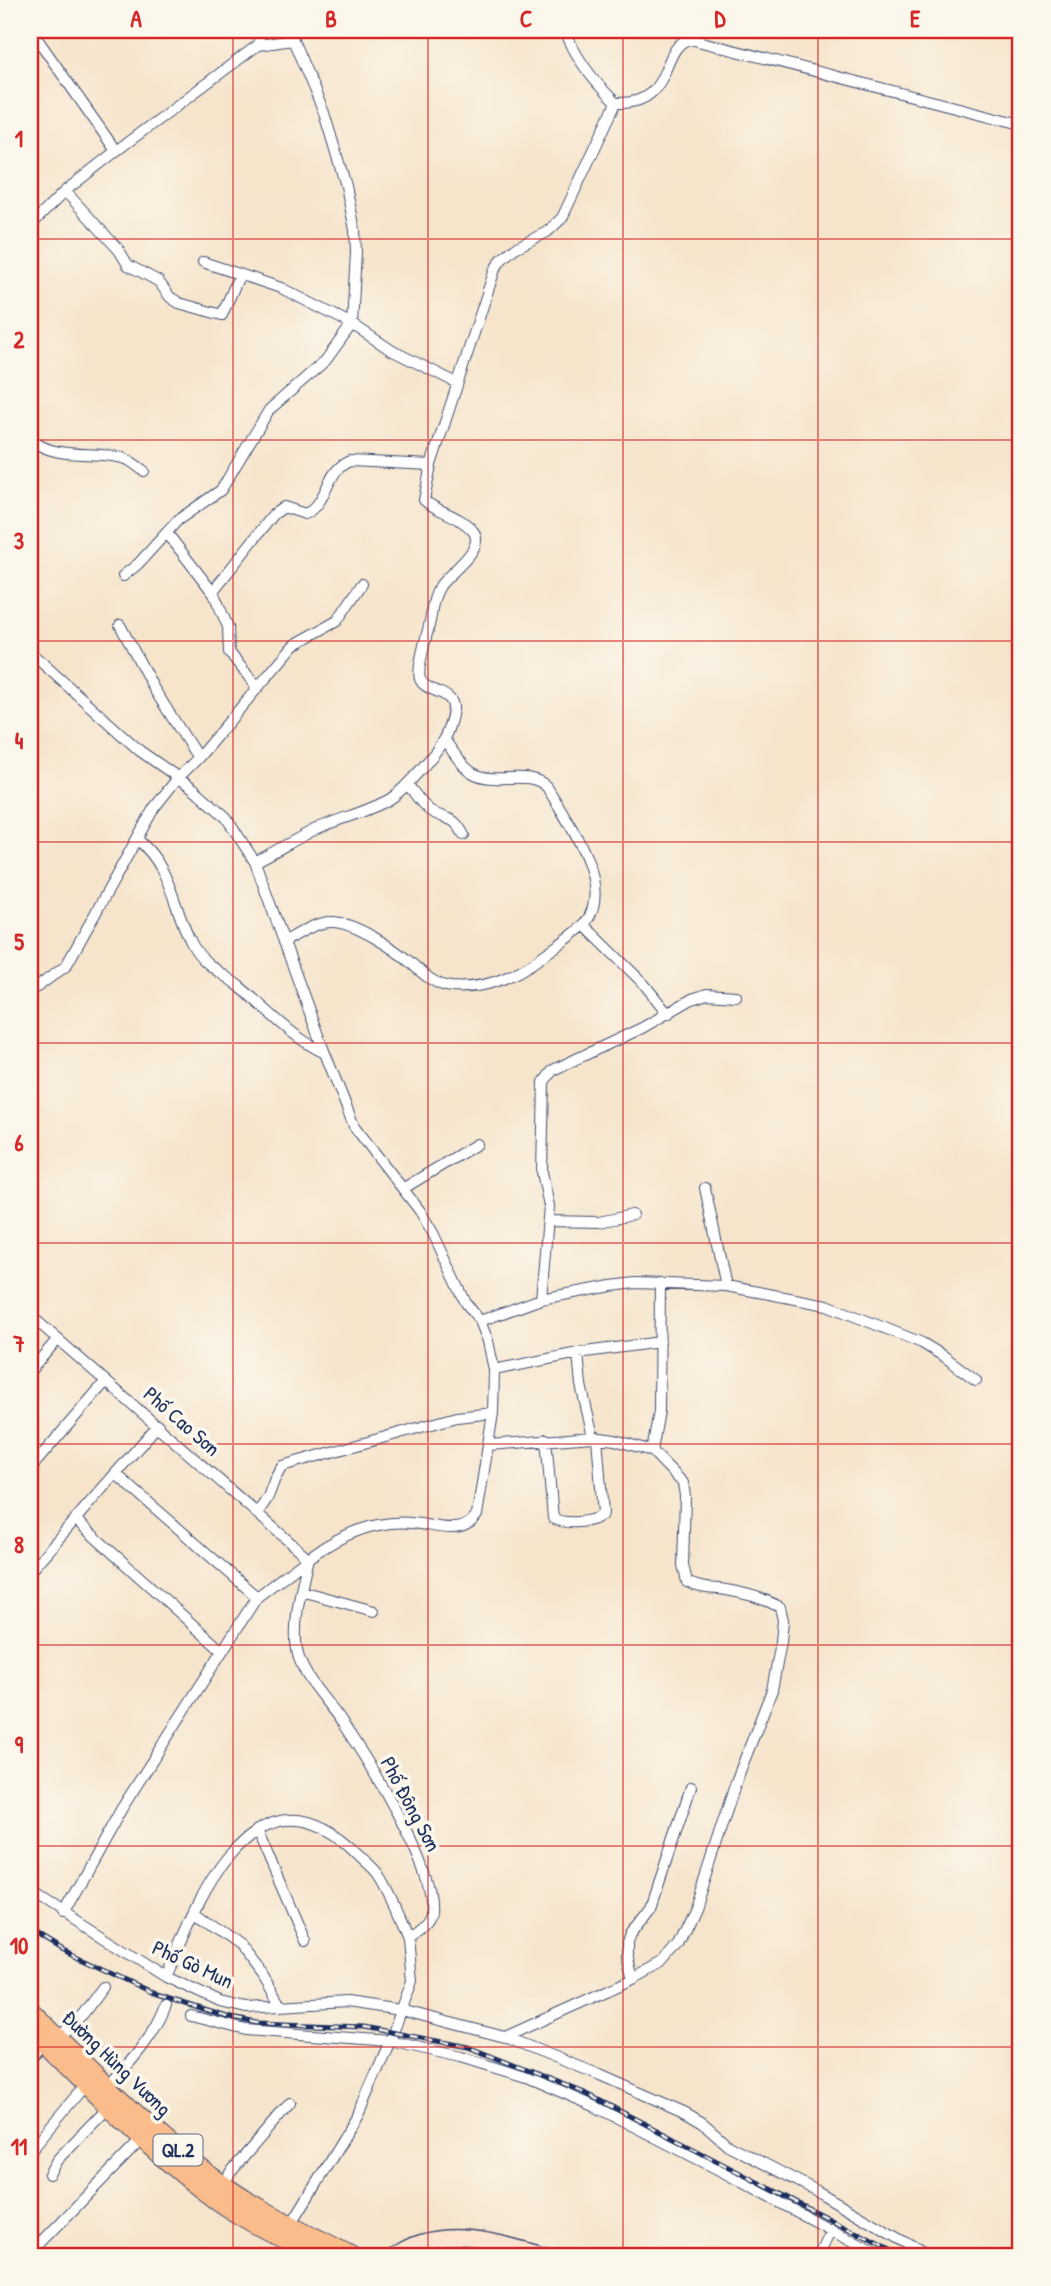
<svg xmlns="http://www.w3.org/2000/svg" width="1051" height="2286" font-family="'Patrick Hand',sans-serif">
<style>
.lines{fill:none;stroke-linecap:round;stroke-linejoin:round}
.street-casing{stroke:#3c4a6e;stroke-width:12}
.secondary-casing{stroke:#3c4a6e;stroke-width:17}
.highway-casing{stroke:#3c4a6e;stroke-width:20}
.street{stroke:#fff;stroke-width:10}
.secondary{stroke:#fde4d1;stroke-width:14}
.highway{stroke:#fabc8b;stroke-width:18}
.rail-casing{stroke:#1b2f5e;stroke-width:5}
.rail{stroke:#fbf7ec;stroke-width:2.5;stroke-dasharray:8;stroke-linecap:butt}
.grid{fill:none;stroke:#d62828;stroke-width:2;stroke-opacity:0.55}
.labels{text-anchor:middle;dominant-baseline:central;stroke-width:7;stroke-linejoin:round;paint-order:stroke}
.shield{fill:#fbf7ec;stroke:#5e6b89;stroke-width:2}
.shield-label{font-size:19px;font-weight:bold;fill:#1b2f5e}
.street-label{font-size:21px;fill:#1b2f5e;stroke:#fbf7ec}
.neatline{fill:none;stroke:#d62828;stroke-width:2.5}
.grid-label{font-size:23px;text-anchor:middle;font-weight:bold;fill:#d62828}
</style>
<rect width="100%" height="100%" fill="#fbf7ec"/>
<filter id="ink" filterUnits="userSpaceOnUse"><feTurbulence type="fractalNoise" baseFrequency=".0143" numOctaves="2"/><feDisplacementMap in="SourceGraphic" scale="14" xChannelSelector="R" yChannelSelector="G"/><feConvolveMatrix kernelMatrix="1 2 1 2 8 2 1 2 1" color-interpolation-filters="sRGB"/></filter>
<filter id="wash" filterUnits="userSpaceOnUse"><feTurbulence type="fractalNoise" baseFrequency=".00686" numOctaves="4" result="noise"/><feDisplacementMap in="SourceGraphic" scale="28" xChannelSelector="R" yChannelSelector="G"/><feGaussianBlur stdDeviation="1.57" result="paint"/><feColorMatrix in="noise" values="0 0 0 0 0 0 0 0 0 0 0 0 0 0 0 0 0 1.4 0 .05"/><feComposite in="paint" operator="in"/></filter>
<g filter="url(#wash)">
<rect width="100%" height="100%" fill="#f6e4cb"/>
</g>
<g filter="url(#ink)">
<g class="lines">
<defs>
<path id="street" d="M 31,30 L 116,151
M 565,30 C 575,57 595,83 616,103 C 676,105 658,47 690,39 L 1021,124
M 258,45 L 260,30
M 65,191 L 119,250 L 128,265 L 158,281 L 170,297 L 179,303 L 222,315 L 239,276
M 30,226 L 65,191 L 116,151 L 258,45 L 293,40
M 203,262 L 281,288 L 352,324 L 391,350 L 457,383
M 30,439 C 58,462 94,449 126,459 C 133,462 138,467 144,471
M 167,533 L 214,594 L 228,627 L 229,652 L 257,687
M 123,576 L 138,564 L 178,520 L 221,490 L 269,410 L 326,360 L 352,324 L 356,252 L 355,230 L 346,186 L 324,113 L 293,40 L 292,30
M 213,591 L 274,514 L 284,507 L 305,514 C 328,505 325,470 350,461 L 431,465
M 120,625 L 154,689 L 198,758
M 30,652 L 140,751 L 193,788 L 226,817 L 255,862 L 319,1038 L 354,1126 L 420,1211 L 433,1233 L 466,1303 L 480,1321 L 488,1341 L 494,1370 L 493,1413 L 477,1515 C 462,1538 433,1524 411,1523 C 400,1522 388,1523 378,1525 C 352,1530 329,1543 308,1558 C 302,1586 290,1630 299,1658 C 307,1682 329,1703 343,1724 C 366,1758 442,1877 430,1915 C 427,1924 415,1931 408,1937 L 412,1981 L 390,2041 L 358,2115 L 292,2223
M 407,784 C 415,793 423,808 434,813 C 452,822 452,815 464,835
M 138,840 C 172,868 173,909 192,944 C 203,965 223,973 240,987 C 268,1010 291,1037 325,1053
M 255,862 C 276,851 296,839 316,829 C 340,818 368,812 390,799 C 403,791 436,754 443,740 C 448,732 452,718 453,709 C 454,690 425,693 420,679 C 416,668 429,630 431,616 C 432,606 434,595 440,586 C 448,573 487,549 473,531 C 460,515 435,511 424,500 L 431,465 L 495,269 L 502,259 L 515,248 L 547,232 L 562,218 L 616,103
M 584,925 L 644,984 L 668,1014
M 284,942 C 298,934 315,922 332,922 C 354,922 395,949 411,963 C 423,974 435,985 451,987 C 484,990 514,977 540,958 C 554,947 575,936 586,922 C 614,884 567,821 547,787 C 528,768 496,786 473,773 C 461,766 452,750 444,739
M 30,988 L 37,987 L 66,966 L 154,808 L 177,779 L 198,758 L 294,645 L 337,621 L 362,584
M 404,1188 L 477,1144
M 705,1188 L 726,1286
M 548,1221 L 599,1222 L 632,1215
M 541,1299 L 549,1206 L 542,1172 L 544,1082 L 553,1070 L 642,1028 L 692,999 L 707,994 L 736,996
M 30,1315 L 308,1558 L 257,1597 L 122,1808 L 63,1914
M 480,1321 L 541,1299 L 612,1286 L 635,1283 L 726,1286 L 827,1305 L 922,1343 L 945,1357 L 976,1380
M 578,1353 L 581,1385 L 593,1437
M 494,1370 L 578,1353 L 660,1342
M 30,1371 L 57,1340
M 546,1439 L 553,1518 C 564,1525 593,1523 603,1514 L 597,1437
M 489,1445 L 593,1437 L 615,1440 L 652,1451 L 683,1483 L 685,1496 L 683,1565 L 687,1582 C 700,1589 712,1588 726,1590 C 745,1593 763,1598 780,1607 L 783,1620 L 781,1642 L 772,1690 L 737,1779 L 695,1908 L 678,1945 L 664,1962 L 633,1979 L 505,2037
M 652,1451 L 659,1411 L 660,1284
M 30,1469 L 106,1381
M 116,1474 L 257,1597
M 256,1513 C 274,1496 269,1483 282,1466 L 457,1417 L 493,1413
M 76,1520 L 221,1650
M 30,1571 L 158,1425
M 301,1591 L 374,1611
M 257,1830 L 305,1941
M 30,1891 L 166,1977 L 220,2002 L 246,2008 L 346,2002 L 401,2010 L 505,2037 L 600,2075 L 686,2113 L 703,2123 L 728,2145 L 817,2191 L 928,2256
M 195,1913 L 239,1945 L 263,1976 L 280,2005
M 166,1977 C 184,1937 199,1892 227,1858 C 270,1806 314,1809 359,1855 C 365,1861 373,1867 378,1874 C 391,1894 399,1916 408,1937
M 633,1979 L 627,1955 L 627,1943 L 630,1934 L 651,1907 L 691,1787
M 191,2016 L 246,2030 L 390,2041 L 461,2057 L 526,2077 L 594,2106 L 725,2173 L 879,2256
M 58,2038 L 83,2014 L 103,1987
M 108,2086 C 131,2062 154,2037 166,2005
M 30,2151 L 86,2084
M 49,2174 L 57,2160 L 109,2106
M 224,2185 L 230,2173 L 290,2103
M 30,2254 L 142,2139
M 818,2256 L 830,2231"/>
<path id="secondary" d="M 30,2056 L 42,2041
M 395,2256 C 437,2222 501,2242 547,2256"/>
<path id="highway" d="M 30,2010 C 91,2070 151,2134 221,2183 C 261,2212 309,2233 352,2256
M 30,2029 C 89,2087 147,2150 214,2199 C 245,2221 282,2238 316,2256"/>
</defs>
<!-- street casing -->
<use href="#street" class="street-casing"/>
<!-- secondary casing -->
<use href="#secondary" class="secondary-casing"/>
<!-- highway casing -->
<use href="#highway" class="highway-casing"/>
<!-- street -->
<use href="#street" class="street"/>
<!-- secondary -->
<use href="#secondary" class="secondary"/>
<!-- highway -->
<use href="#highway" class="highway"/>
<defs>
<path id="rail" d="M 30,1931 L 63,1951 L 157,1995 L 227,2017 L 257,2023 L 364,2027 L 468,2047 L 585,2093 L 901,2256"/>
</defs>
<!-- rail casing -->
<use href="#rail" class="rail-casing"/>
<!-- rail -->
<use href="#rail" class="rail"/>
</g>
</g>
<!-- grid -->
<path class="grid" d="M 233,30 L 233,2256M 428,30 L 428,2256M 623,30 L 623,2256M 818,30 L 818,2256M 30,239 L 1021,239M 30,440 L 1021,440M 30,641 L 1021,641M 30,842 L 1021,842M 30,1043 L 1021,1043M 30,1243 L 1021,1243M 30,1444 L 1021,1444M 30,1645 L 1021,1645M 30,1846 L 1021,1846M 30,2047 L 1021,2047"/>
<g class="labels">
<!-- shield labels -->
<rect class="shield" x="153.5" y="2134.5" width="49" height="31" rx="5"/>
<g class="shield-label">
<text x="178" y="2150">QL.2</text>
</g>
<!-- street labels -->
<g class="street-label">
<text transform="translate(182 1421) rotate(41)">Phố Cao Sơn</text>
<text transform="translate(411 1804) rotate(62)">Phố Đông Sơn</text>
<text transform="translate(193 1964) rotate(25)">Phố Gò Mun</text>
<text transform="translate(117 2063) rotate(44)">Đường Hùng Vương</text>
</g>
</g>
<!-- margin -->
<rect width="1051" height="2286" fill="none" stroke="#fbf7ec" stroke-width="77"/>
<rect x="38" y="38" width="974" height="2210" class="neatline"/>
<g class="grid-label">
<text x="136" y="27">A</text>
<text x="331" y="27">B</text>
<text x="526" y="27">C</text>
<text x="720" y="27">D</text>
<text x="915" y="27">E</text>
<text x="19" y="147">1</text>
<text x="19" y="348">2</text>
<text x="19" y="549">3</text>
<text x="19" y="749">4</text>
<text x="19" y="950">5</text>
<text x="19" y="1151">6</text>
<text x="19" y="1352">7</text>
<text x="19" y="1553">8</text>
<text x="19" y="1753">9</text>
<text x="19" y="1954">10</text>
<text x="19" y="2155">11</text>
</g>
</svg>
